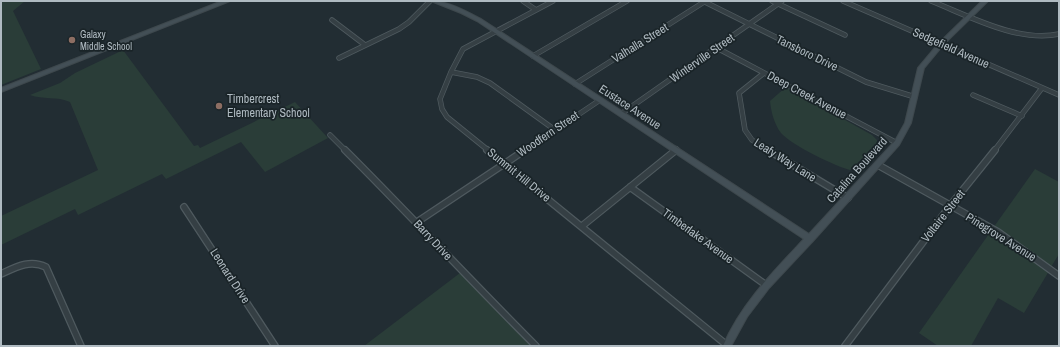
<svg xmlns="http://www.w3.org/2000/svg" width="1060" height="347" font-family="'Archivo Narrow',sans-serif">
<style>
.green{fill:#2a3d38}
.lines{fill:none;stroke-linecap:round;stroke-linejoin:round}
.street-far1-casing{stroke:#4f5a5f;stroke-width:5.5}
.street-casing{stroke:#4f5a5f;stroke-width:8}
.secondary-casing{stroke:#3e484d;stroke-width:2}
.street-far1{stroke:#353f44;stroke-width:4}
.street{stroke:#353f44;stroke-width:5.5}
.secondary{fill:#434f56;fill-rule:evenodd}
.education-dot{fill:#8d6e63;stroke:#1a2428;stroke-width:1.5}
.labels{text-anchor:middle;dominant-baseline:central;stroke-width:3.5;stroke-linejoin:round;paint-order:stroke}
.far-poi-label{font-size:10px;fill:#afbac1;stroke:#1a2428;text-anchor:start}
.street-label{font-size:12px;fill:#afbac1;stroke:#1a2428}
.poi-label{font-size:12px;fill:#afbac1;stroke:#1a2428;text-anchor:start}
</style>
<rect width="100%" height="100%" fill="#222d33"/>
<!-- green -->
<path class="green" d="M 1,1 L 25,1 L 13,11 L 41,69 L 1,85 Z
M 123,50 L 194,146 L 198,145 L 200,148 L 295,102 L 328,138 L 265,172 L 241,142 L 166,179 L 162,174 L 78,215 L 75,209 L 1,245 L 1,216 L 98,170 L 70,102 C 57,96 43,100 30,95 L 60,83 L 75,73 Z
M 786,87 L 872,135 L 877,140 L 877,145 L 850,170 C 835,166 791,145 781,133 C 774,124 771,111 770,101 Z
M 1035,169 L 1059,182 L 1059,254 L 1051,267 L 993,228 Z
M 991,231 L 1049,271 L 1024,313 L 998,298 L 971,346 L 938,346 L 919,333 Z
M 460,273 L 532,346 L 364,346 Z"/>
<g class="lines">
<defs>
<path id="street-far1" d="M 523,1 L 536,10
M 703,1 L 866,82 L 915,97
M 772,1 L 845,35
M 843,1 L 1059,95
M 931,1 C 969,16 1018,43 1059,34
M 332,20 L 365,45
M 717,48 L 897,143
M 533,56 L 627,1
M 339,58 L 399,29 L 409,22 L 430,1
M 451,72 L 477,77 L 490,83 L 555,130
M 764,73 L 739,93 L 745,130 L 752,140 L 770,151
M 575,84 L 704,2
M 973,95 L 1022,116
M 621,114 L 782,1
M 330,135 L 346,151
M 489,151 L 447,117 L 442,109 L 440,99 L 451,72 L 463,49 L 553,1
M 524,151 L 600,100
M 994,151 L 1042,88"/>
<path id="street" d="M 345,150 C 409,214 471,281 536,346
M 487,150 L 728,346
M 768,150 L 848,198
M 878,165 L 998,232 L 1059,276
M 630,187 L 766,285
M 184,207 L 275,346
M 417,222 L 525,150
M 582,226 L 676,150
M 1,274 C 16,267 30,259 46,267 L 81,346
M 845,346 L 950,206 L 995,150"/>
<path id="secondary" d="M 222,1 L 230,1 L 1,92 L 1,88 Z
M 431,1 C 448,1 466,11 481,19 L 809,234 L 895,141 L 905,123 L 918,68 L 939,43 L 982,1 L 988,1 L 943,45 L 924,68 L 911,123 L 899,145 L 813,241 L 769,288 L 747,317 L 731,346 L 723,346 C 741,304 773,272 804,239 L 477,21 L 461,13 Z"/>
</defs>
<!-- street-far1 casing -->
<use href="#street-far1" class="street-far1-casing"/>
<!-- street casing -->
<use href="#street" class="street-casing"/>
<!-- secondary casing -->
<use href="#secondary" class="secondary-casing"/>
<!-- street-far1 -->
<use href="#street-far1" class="street-far1"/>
<!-- street -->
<use href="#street" class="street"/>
<!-- secondary -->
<use href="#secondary" class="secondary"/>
</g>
<!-- markers -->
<g class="education-dot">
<circle cx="72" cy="40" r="4"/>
<circle cx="219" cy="106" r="4"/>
</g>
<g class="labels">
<!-- far-poi labels -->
<g class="far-poi-label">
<text x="80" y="34">Galaxy<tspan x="80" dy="12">Middle School</tspan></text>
</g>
<!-- street labels -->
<g class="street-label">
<text transform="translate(640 43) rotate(-32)">Valhalla Street</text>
<text transform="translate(951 48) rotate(24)">Sedgefield Avenue</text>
<text transform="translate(807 53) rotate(26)">Tansboro Drive</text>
<text transform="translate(702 58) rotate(-35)">Winterville Street</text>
<text transform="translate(807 95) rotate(28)">Deep Creek Avenue</text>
<text transform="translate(630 107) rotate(33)">Eustace Avenue</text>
<text transform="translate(548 134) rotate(-34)">Woodfern Street</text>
<text transform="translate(785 160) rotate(32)">Leafy Way Lane</text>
<text transform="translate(857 170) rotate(-48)">Catalina Boulevard</text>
<text transform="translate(519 175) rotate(39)">Summit Hill Drive</text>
<text transform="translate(943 216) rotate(-52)">Voltaire Street</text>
<text transform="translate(698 236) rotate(36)">Timberlake Avenue</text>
<text transform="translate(1001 237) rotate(32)">Pinegrove Avenue</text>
<text transform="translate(433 240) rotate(47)">Barry Drive</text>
<text transform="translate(230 276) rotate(57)">Leonard Drive</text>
</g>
<!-- poi labels -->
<g class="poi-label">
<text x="227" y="99">Timbercrest<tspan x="227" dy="14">Elementary School</tspan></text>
</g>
</g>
<!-- border -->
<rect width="1060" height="347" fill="none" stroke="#afbac1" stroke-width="4"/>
</svg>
